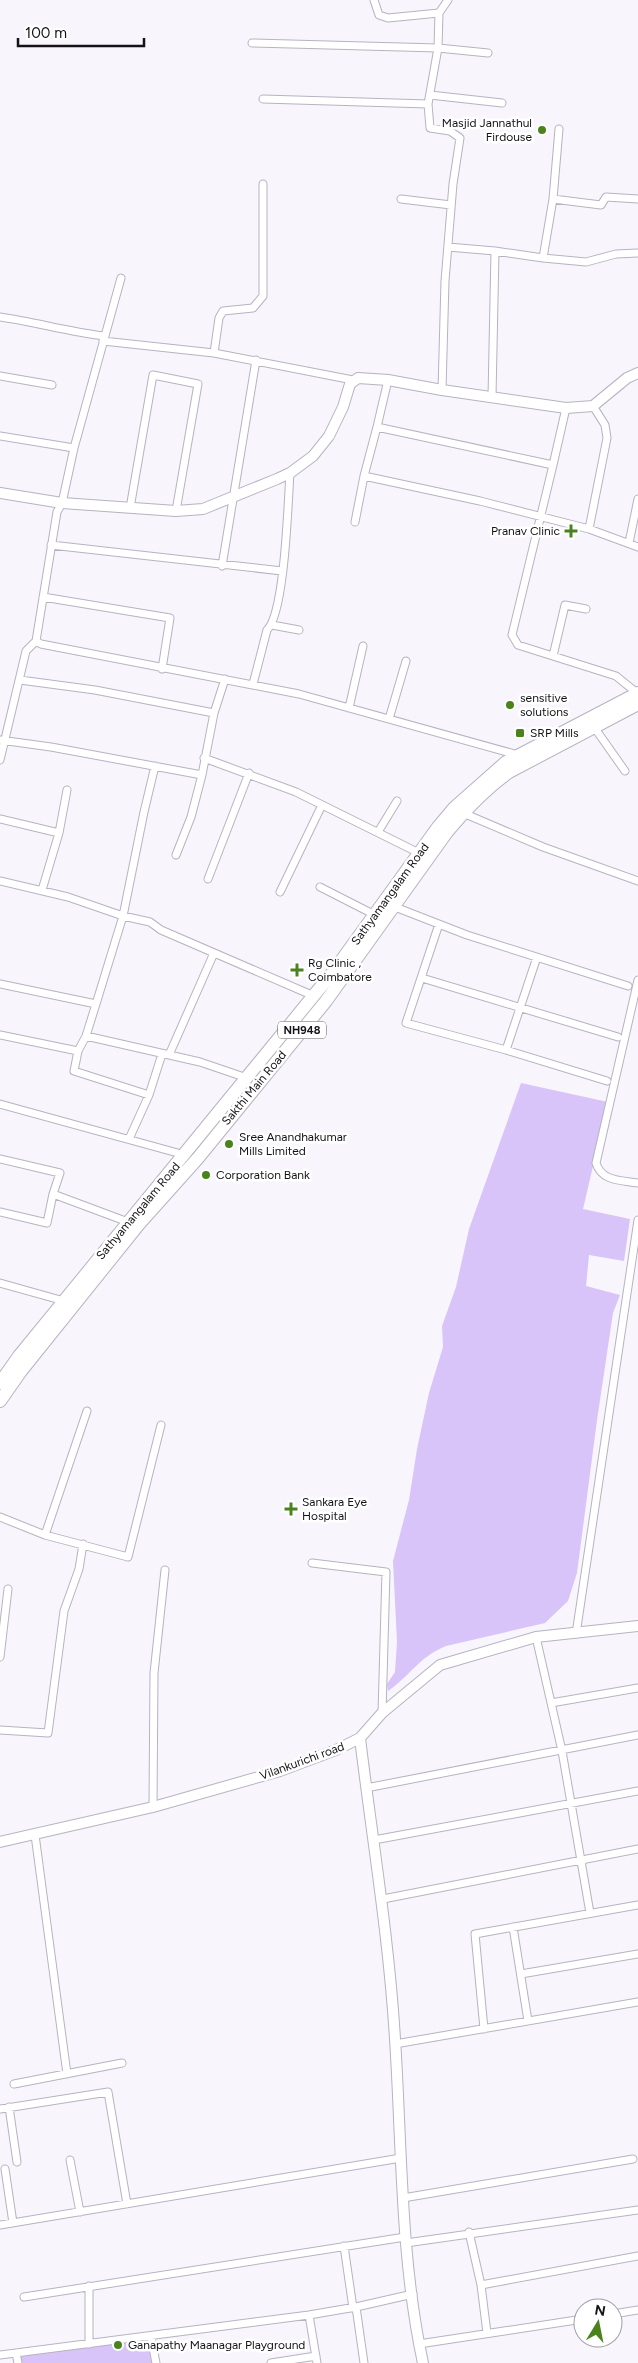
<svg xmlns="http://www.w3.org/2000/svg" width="638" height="2363" font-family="Figtree,sans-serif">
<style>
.green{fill:#d8c4f8}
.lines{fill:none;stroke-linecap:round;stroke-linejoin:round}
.street-casing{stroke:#b7b3c0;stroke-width:9}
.secondary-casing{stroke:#b7b3c0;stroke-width:12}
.highway-casing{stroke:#b7b3c0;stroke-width:14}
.street{stroke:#fff;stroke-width:7}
.secondary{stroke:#fff;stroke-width:10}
.highway{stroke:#fff;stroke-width:12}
.poi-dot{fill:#4a831e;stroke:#fff;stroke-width:2}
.labels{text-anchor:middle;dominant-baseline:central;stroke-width:5;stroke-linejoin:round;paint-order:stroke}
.shield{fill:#fff;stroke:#5a595d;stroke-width:1}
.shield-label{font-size:11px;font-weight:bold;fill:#141217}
.poi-label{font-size:12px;fill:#141217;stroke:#fff;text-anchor:start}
.street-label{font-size:12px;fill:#141217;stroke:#fff}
</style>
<rect width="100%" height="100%" fill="#f8f5fd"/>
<!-- green -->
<path class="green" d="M 521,1083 L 608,1102 L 583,1209 L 630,1219 L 624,1261 L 589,1255 L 586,1286 L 620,1295 L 613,1313 L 597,1420 L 577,1573 L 568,1601 L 545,1623 L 446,1646 C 419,1657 411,1675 388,1691 L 387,1684 L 395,1672 L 397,1642 L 393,1561 L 409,1500 L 417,1449 L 429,1393 L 443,1347 L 442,1326 L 456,1287 L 469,1229 Z
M 151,2337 L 155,2363 L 18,2363 L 16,2353 Z"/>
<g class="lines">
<defs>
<path id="street" d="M 374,0 L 379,15 L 388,18 L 439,13
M 252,43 L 438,48 L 488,53
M 430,95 L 502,103
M 263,99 L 428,104
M 401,199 L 451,205
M 553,199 L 559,129
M 638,199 L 606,197 L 601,205 L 553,199 L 543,258 L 586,262 L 616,254 L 638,253
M 448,247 L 495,251
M 121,278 L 74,448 L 62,503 L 57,512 L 36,641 L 41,644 L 299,694 L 518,755
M 0,317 C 35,322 69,332 104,336
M 103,341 L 214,353 L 219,318 L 223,311 L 253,308 L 263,296 L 263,184
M 214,353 L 353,380
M 0,376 L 52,385
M 442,390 L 445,281 L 453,184 L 460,138 L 450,131 L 430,128 L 428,104 L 438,48 L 439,13 L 448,0
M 492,397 L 495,251 L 543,258
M 566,408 L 553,465 L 377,427 L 364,476 L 480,501 L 589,529 L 638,547
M 377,427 L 388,380
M 0,436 L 74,448
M 553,465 L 512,635 L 518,645 L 616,676 L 637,693
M 130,508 L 153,375 L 198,384 L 176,511
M 355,522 L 364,476
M 589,529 L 607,438 L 605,425 L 593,406
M 629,543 L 638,499
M 51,545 L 282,571
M 222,566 L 256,360
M 43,597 L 170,618 L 162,669
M 272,625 L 299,630
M 553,656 L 565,605 L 586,609
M 20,680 L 95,690 L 214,713
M 253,684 L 267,630 C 285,613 288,501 290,473
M 349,708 L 363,646
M 389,719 L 406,661
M 594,727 L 625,771
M 0,740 L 51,747 L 202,775 L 214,713 L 225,679
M 204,758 L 296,792 L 419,853
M 0,760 L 26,651 L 36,641
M 463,813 L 543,847 L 638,881
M 0,819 L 59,833
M 378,832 L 397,801
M 176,855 L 191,817 L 202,775
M 208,879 L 249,773
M 0,881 L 68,897 L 123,916 L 150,922 L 161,930 L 314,996
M 320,887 L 375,915
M 42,890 L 59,833 L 67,790
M 280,892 L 322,805
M 395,907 L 467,935 L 628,986
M 439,924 L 406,1023 L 506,1050 L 607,1081
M 422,978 L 618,1037
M 638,980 L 596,1163 C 602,1182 621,1180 638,1183
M 0,984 L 96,1004 L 123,916 L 144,812 L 155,766
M 0,1035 L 78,1051 L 86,1036 L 200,1062 L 247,1078
M 86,1036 L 96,1004
M 506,1050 L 537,957
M 78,1051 L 74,1071 L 149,1095
M 169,1055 L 214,953
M 0,1104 L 185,1155
M 129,1139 L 149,1095 L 162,1054
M 0,1159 L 60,1173 L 53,1194
M 0,1212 L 47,1223 L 53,1194 L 128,1222
M 0,1283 L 64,1301
M 0,1517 L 45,1535 L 128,1557 L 161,1425
M 45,1535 L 87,1411
M 312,1563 L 386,1572 L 382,1713
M 576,1634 L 638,1220
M 536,1637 L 562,1751 L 590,1913
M 0,1657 L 8,1589
M 551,1703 L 638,1688
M 0,1730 L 48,1733 L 64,1611 L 79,1569 L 83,1544
M 366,1788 L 638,1735
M 153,1807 L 154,1673 L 165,1570
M 35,1835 L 67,2074
M 374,1840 L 638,1791
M 383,1899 L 638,1849
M 513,1927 L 528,2021
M 521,1974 L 638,1954
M 484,2029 L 475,1934 L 638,1905
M 395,2044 L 638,2002
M 14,2084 L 122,2063
M 9,2107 L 17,2162
M 0,2109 L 108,2092 L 127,2204
M 70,2160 L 80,2212
M 5,2169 L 13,2223
M 403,2198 L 633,2159
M 0,2225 L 401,2158
M 469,2232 L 481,2285 L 487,2333
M 406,2243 L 638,2210
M 344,2246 L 353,2308
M 481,2285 L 638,2256
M 89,2286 L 89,2344
M 24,2297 L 405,2237
M 356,2307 L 364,2363
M 613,2314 L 638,2310
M 309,2315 L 317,2363
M 151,2337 L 156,2363
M 419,2344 L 583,2319
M 16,2353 L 18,2363
M 0,2355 L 309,2315 L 356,2307 L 413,2294
M 271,2363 L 316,2356"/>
<path id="secondary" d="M 0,493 L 62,503 L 176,511 L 203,509 L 277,479 L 290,473 L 313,456 L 329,436 L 343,407 L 350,384 L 358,378 L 388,380 L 442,390 L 566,408 L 593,406 L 627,378 L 638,373
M 360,1738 C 372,1838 389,1938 395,2039 C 402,2146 400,2257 423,2363
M 0,1842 L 153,1807 L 280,1771 L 336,1750 L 360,1738 L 382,1713 L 440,1665 L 536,1637 L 638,1626"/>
<path id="highway" d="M 0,1383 L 19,1356 L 333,972 L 438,827 L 454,808 L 506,762 L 638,693
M 0,1401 L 21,1371 L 139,1224 L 198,1158 L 326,1001 L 447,832 C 466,809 485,789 509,772 L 638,704"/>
</defs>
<!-- street casing -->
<use href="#street" class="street-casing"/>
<!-- secondary casing -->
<use href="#secondary" class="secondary-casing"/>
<!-- highway casing -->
<use href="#highway" class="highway-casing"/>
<!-- street -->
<use href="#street" class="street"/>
<!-- secondary -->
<use href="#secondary" class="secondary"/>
<!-- highway -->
<use href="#highway" class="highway"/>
</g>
<!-- markers -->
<g class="poi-dot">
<circle cx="542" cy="130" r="5"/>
<path d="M568.5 523.5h5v5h5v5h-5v5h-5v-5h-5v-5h5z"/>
<circle cx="510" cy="705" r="5"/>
<rect x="515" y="728" width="10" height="10" rx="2.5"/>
<path d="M294.5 962.5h5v5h5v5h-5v5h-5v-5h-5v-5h5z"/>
<circle cx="229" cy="1144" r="5"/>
<circle cx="206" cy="1175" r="5"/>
<path d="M288.5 1501.5h5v5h5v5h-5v5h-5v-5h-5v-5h5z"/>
<circle cx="118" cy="2345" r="5"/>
</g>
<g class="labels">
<!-- shield labels -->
<rect class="shield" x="278" y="1021.5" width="48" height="17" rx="4"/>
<g class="shield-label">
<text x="302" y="1030">NH948</text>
</g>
<!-- poi labels -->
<g class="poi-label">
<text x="532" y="123" text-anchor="end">Masjid Jannathul<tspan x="532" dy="14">Firdouse</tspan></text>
<text x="560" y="531" text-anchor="end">Pranav Clinic</text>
<text x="520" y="698">sensitive<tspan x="520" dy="14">solutions</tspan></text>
<text x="530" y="733">SRP Mills</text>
<text x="308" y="963">Rg Clinic ,<tspan x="308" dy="14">Coimbatore</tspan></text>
<text x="239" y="1137">Sree Anandhakumar<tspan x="239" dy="14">Mills Limited</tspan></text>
<text x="216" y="1175">Corporation Bank</text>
<text x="302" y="1502">Sankara Eye<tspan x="302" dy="14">Hospital</tspan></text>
<text x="128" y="2345">Ganapathy Maanagar Playground</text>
</g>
<!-- street labels -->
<g class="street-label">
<text transform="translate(390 894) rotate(-54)">Sathyamangalam Road</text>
<text transform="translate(254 1088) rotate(-50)">Sakthi Main Road</text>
<text transform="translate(138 1211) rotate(-50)">Sathyamangalam Road</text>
<text transform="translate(302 1761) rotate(-20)">Vilankurichi road</text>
</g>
</g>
<!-- north arrow -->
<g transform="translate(598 2323) rotate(10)"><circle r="24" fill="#ffffff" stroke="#a1a0a2"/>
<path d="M0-4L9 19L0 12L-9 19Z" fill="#4a831e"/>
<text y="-8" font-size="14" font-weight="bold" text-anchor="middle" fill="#141217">N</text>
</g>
<!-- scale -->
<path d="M18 38v8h126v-8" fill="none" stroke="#141217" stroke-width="2.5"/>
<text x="25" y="38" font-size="15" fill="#141217" stroke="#ffffff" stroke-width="4" paint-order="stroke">100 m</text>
</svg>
